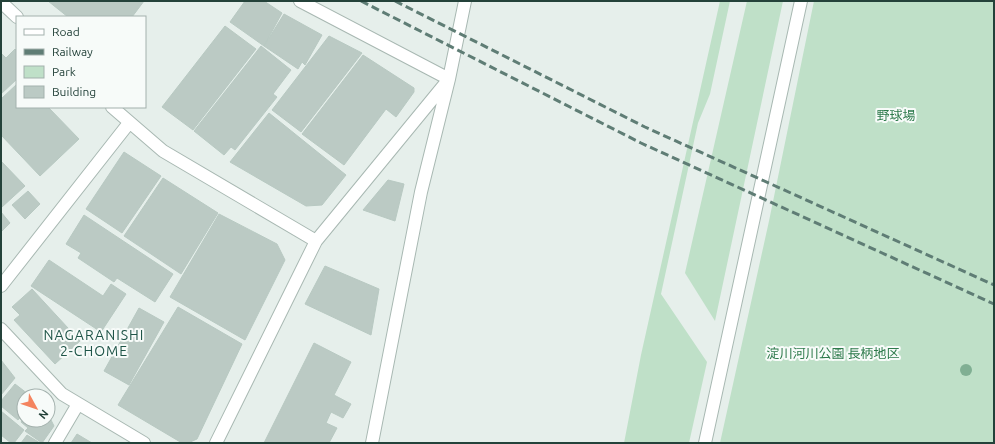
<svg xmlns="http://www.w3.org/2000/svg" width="995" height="444" font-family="Ubuntu,'Noto Sans JP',sans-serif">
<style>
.green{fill:#bfe0c8}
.building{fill:#bbcac4;stroke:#b8c9c2}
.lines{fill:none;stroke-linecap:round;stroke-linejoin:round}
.minor-casing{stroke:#a8b8b2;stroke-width:14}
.minor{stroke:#fff;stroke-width:12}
.rail{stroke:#5f7d75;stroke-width:3;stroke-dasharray:8 4;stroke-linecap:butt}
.tree{fill:#80af93}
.labels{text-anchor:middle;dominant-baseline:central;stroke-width:4;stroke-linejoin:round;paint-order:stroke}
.park-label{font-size:13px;fill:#2d7a4b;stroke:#f7fbf9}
.neighbourhood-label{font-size:14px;letter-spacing:1px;fill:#1f5548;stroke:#f7fbf9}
</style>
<rect width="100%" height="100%" fill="#e6efeb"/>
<!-- green -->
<path class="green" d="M 720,1 L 730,1 L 710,94 L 698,123 L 661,294 L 707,362 L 689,443 L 624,443 L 641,355 Z
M 747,1 L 783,1 L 715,321 L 685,273 Z
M 814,1 L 994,1 L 994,443 L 720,443 L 769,221 Z"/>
<!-- building -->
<path class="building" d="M 48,1 L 144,1 L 132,17 L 68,17 Z
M 245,1 L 264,1 L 282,13 L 264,46 L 230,22 Z
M 284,14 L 322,35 L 305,65 L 302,62 L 298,69 L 264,46 Z
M 225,26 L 256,49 L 193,130 L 162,107 Z
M 329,36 L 362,53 L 301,132 L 272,110 Z
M 261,46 L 291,70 L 273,94 L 277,97 L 235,150 L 231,147 L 224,155 L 194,131 Z
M 15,49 L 17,51 L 17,79 L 1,94 L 1,53 L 6,58 Z
M 363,55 L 414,88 L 414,92 L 396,117 L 386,109 L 344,165 L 302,134 Z
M 17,84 L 17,107 L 48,107 L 79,139 L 40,176 L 1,135 L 1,99 Z
M 269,113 L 346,175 L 322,205 L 306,206 L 230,162 Z
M 124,152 L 161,176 L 122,233 L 86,209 Z
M 1,161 L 25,186 L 2,207 L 1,205 Z
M 163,178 L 218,213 L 181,274 L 124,236 Z
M 388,180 L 404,184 L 395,221 L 363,210 Z
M 28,191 L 40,204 L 25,219 L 12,205 Z
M 1,212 L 10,223 L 1,232 Z
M 219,214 L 277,244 L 285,260 L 245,340 L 170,297 Z
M 84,215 L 173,274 L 155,302 L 117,278 L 114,282 L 78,258 L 81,253 L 66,244 Z
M 49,260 L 103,296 L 111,284 L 126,294 L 101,332 L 31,286 Z
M 325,266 L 379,289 L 371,335 L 305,304 Z
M 32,289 L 80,341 L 55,364 L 14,320 L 20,315 L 12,307 Z
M 178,307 L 242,344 L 197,439 L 188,443 L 182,443 L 118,405 Z
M 139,308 L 164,322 L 129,385 L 104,371 Z
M 314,343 L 351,362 L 334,395 L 351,404 L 343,418 L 331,412 L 326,423 L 337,428 L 329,443 L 264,443 Z
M 1,360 L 15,378 L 1,395 Z
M 15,384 L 28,394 L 24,396 L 24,413 L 18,420 L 1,406 L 1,401 Z
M 1,411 L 24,430 L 14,443 L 11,443 L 1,435 Z
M 48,414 L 54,426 L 42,443 L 25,431 L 28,428 L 21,422 L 24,418 L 24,420 L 48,420 Z
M 77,434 L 92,443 L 71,443 Z
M 27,435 L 40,443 L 21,443 Z"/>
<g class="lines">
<defs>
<path id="minor" d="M 1,2 L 17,17
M 112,107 L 163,151 L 316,241
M 1,286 L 129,123
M 1,329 L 62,394 L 144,443
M 55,443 L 78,404
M 216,443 L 316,241 L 449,79 L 300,1
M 372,443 L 421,192 L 449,79 L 465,1
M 705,443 L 801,1"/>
</defs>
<!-- minor casing -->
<use href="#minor" class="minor-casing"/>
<!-- minor -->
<use href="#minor" class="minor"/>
<!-- rail -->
<path class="rail" d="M 361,1 L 641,143 L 994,304
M 395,1 L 645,127 L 994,285"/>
</g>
<!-- trees -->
<circle class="tree" cx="966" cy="370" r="6"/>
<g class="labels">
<!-- park labels -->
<g class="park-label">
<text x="896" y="115">野球場</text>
<text x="833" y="353">淀川河川公園 長柄地区</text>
</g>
<!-- neighbourhood labels -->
<g class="neighbourhood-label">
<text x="94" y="335">NAGARANISHI<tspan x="94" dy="16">2-CHOME</tspan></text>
</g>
</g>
<!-- border -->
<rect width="995" height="444" fill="none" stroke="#24423a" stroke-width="4"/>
<!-- legend -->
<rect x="16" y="16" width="130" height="92" fill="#f7fbf9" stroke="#a3b1ad"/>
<rect x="24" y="29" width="20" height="6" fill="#ffffff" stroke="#a3b1ad"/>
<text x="52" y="36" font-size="12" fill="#24423a">Road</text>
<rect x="24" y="49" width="20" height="6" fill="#5f7d75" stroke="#a3b1ad"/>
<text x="52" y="56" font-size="12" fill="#24423a">Railway</text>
<rect x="24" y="66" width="20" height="12" fill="#bfe0c8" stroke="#a3b1ad"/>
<text x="52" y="76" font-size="12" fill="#24423a">Park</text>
<rect x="24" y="86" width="20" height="12" fill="#bbcac4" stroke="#a3b1ad"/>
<text x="52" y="96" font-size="12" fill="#24423a">Building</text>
<!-- north arrow -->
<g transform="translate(36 408) rotate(130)"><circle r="19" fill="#f7fbf9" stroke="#a3b1ad"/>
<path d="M0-3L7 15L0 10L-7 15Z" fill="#f4845f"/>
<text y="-6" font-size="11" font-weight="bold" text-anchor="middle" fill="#24423a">N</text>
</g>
</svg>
